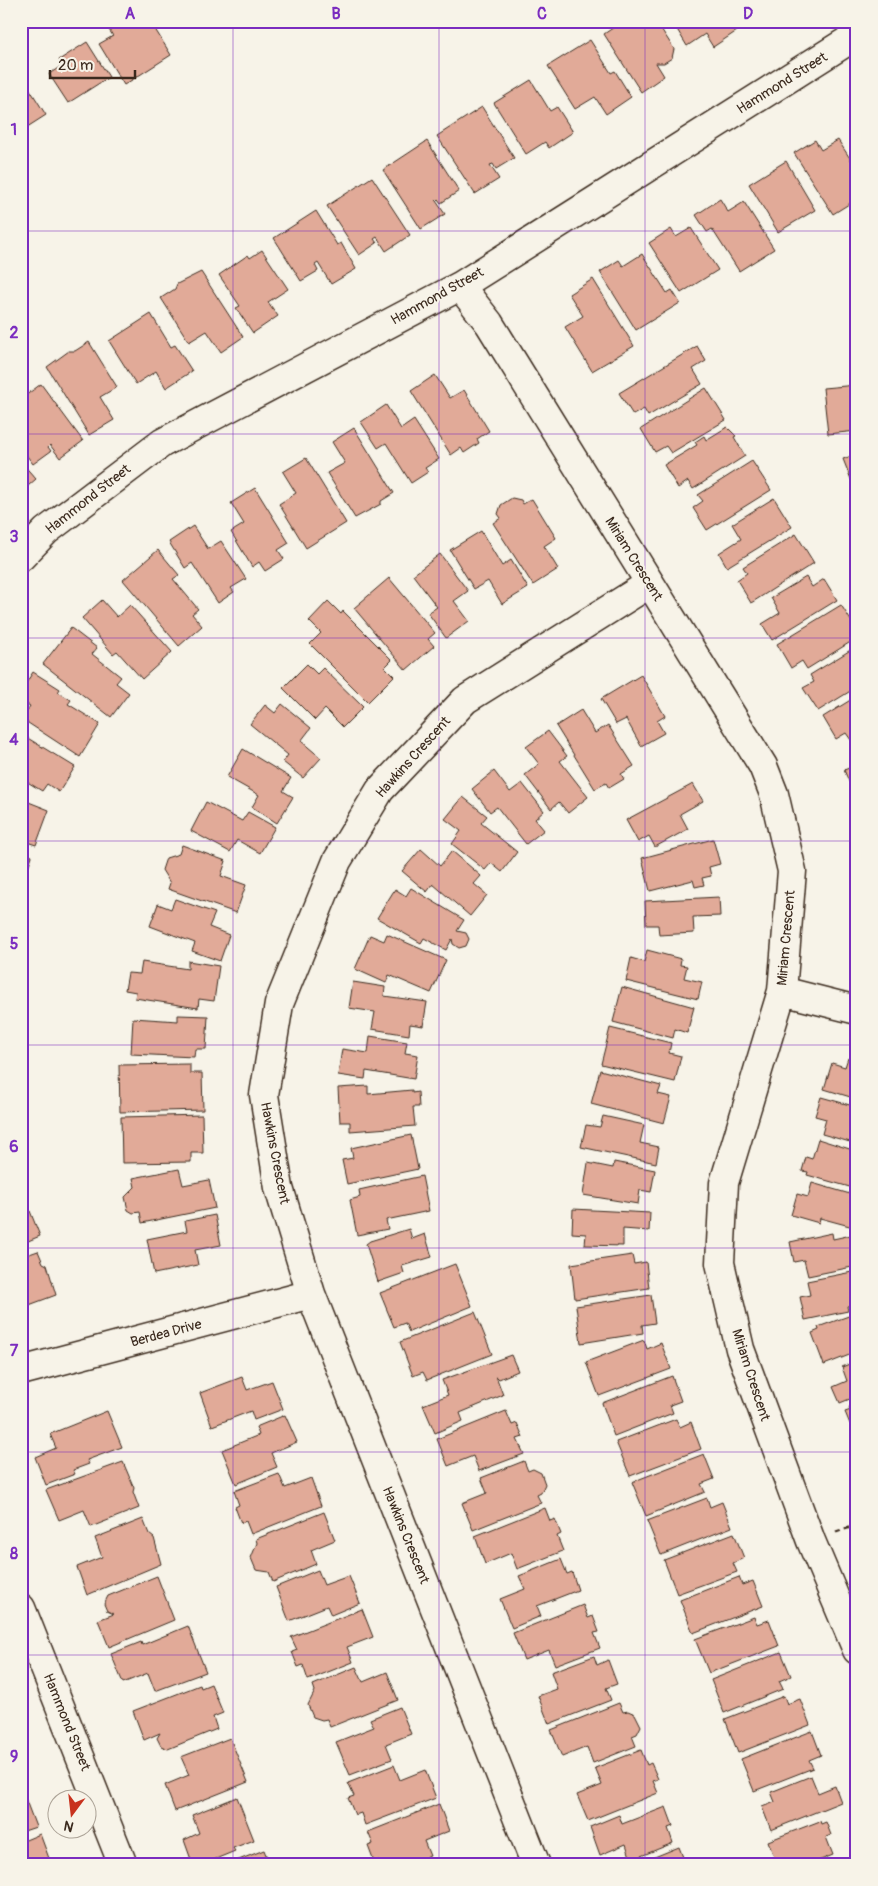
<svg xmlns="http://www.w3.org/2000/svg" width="878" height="1886" font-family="Pangolin,sans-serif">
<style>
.building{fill:#e1aa98;stroke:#3b2a1e}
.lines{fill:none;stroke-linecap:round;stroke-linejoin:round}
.minor-casing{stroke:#3b2a1e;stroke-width:31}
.path{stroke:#3b2a1e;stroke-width:3;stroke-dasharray:5 4;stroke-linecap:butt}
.minor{stroke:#f7f3e8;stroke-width:28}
.grid{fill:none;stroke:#7b2cbf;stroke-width:1;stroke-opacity:0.55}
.labels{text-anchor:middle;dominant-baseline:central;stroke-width:4;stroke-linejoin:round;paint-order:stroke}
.street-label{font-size:14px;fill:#3b2a1e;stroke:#f7f3e8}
.neatline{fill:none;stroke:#7b2cbf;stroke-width:2}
.grid-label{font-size:16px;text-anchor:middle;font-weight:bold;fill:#7b2cbf}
</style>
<rect width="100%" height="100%" fill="#f7f3e8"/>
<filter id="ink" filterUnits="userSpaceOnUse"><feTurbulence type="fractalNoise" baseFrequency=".02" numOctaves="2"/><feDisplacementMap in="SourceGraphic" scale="10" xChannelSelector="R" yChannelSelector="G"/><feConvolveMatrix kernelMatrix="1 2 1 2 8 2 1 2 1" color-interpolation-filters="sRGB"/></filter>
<g filter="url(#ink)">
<!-- building -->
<path class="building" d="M 111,21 L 150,21 L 171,55 L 124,85 L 99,44 L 113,36 L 106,25 Z
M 623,21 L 656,21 L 674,49 L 672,58 L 664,63 L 656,63 L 664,76 L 641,92 L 604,34 Z
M 672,21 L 731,21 L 737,31 L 713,47 L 705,34 L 687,46 Z
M 590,40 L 611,73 L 615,71 L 631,97 L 606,114 L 595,97 L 575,109 L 548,66 Z
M 87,42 L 109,77 L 68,103 L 49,74 L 63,65 L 59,60 Z
M 24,80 L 46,115 L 21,131 L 21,81 Z
M 531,80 L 550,111 L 557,107 L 573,132 L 549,148 L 545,142 L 526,154 L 494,103 Z
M 482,107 L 514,158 L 496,169 L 493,164 L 490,165 L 499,179 L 475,194 L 437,136 Z
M 815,140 L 821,150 L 838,140 L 857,169 L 857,199 L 833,214 L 794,153 Z
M 427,141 L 459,191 L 441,203 L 438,199 L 436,201 L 445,214 L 421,229 L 383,170 Z
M 786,161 L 815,210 L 778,232 L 749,184 Z
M 372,177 L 410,235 L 386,251 L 377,237 L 374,239 L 377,243 L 359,255 L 327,206 Z
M 720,199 L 728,212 L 744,202 L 774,249 L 739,271 L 712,229 L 707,232 L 696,215 Z
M 316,211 L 337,245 L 341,243 L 356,269 L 331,284 L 318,263 L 315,265 L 318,271 L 301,281 L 274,238 Z
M 691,228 L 718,270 L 681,293 L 649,243 L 671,229 L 676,237 Z
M 262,250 L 288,289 L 268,302 L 278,316 L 253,333 L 236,308 L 240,306 L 219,275 L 248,255 L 250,258 Z
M 642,254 L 667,293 L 672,290 L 680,303 L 636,330 L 600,272 L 619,260 L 623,266 Z
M 201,272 L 243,337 L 221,352 L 207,331 L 189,342 L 161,298 L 175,289 L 177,284 Z
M 593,279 L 634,346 L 592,371 L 565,327 L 583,316 L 569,294 Z
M 151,314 L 171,347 L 175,345 L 192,371 L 166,388 L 156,371 L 136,384 L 109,341 Z
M 89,342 L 117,387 L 100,397 L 114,420 L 89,435 L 47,367 L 69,351 L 75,351 Z
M 697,346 L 706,361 L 693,369 L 702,384 L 648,416 L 644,409 L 633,415 L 619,393 Z
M 435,375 L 450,398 L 464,390 L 489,431 L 477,439 L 479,443 L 464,453 L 461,448 L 451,455 L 411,391 Z
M 41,384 L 83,441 L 60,458 L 50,445 L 48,447 L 51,451 L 33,464 L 21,448 L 21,399 Z
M 857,385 L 857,431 L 828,434 L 823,388 Z
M 706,388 L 726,420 L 671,453 L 666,446 L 655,452 L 641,429 Z
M 386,405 L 401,429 L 414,420 L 439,459 L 425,468 L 428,472 L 411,483 L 386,443 L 378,448 L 361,422 Z
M 727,427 L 736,436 L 734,437 L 745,456 L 693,489 L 688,481 L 678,488 L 664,465 L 697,445 L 695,442 L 704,436 L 706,440 Z
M 354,428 L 394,493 L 381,501 L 381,504 L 355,518 L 327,473 L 345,463 L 332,442 Z
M 857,454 L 857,491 L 856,492 L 843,459 Z
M 306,458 L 346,523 L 306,548 L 279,504 L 296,493 L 283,472 Z
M 752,461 L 771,490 L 707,530 L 693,508 L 703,501 L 698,495 Z
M 21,462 L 36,479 L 21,492 Z
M 255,488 L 289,543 L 278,550 L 284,559 L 265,571 L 259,562 L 252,567 L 231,532 L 244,524 L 231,503 Z
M 512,498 L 521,500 L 523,504 L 532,499 L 556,538 L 544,546 L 558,569 L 533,585 L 493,523 L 501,518 L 498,514 L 501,505 Z
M 774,498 L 792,527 L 727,567 L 719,553 L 741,539 L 732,524 Z
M 193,526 L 208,549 L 221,541 L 246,579 L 231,588 L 234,592 L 218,603 L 192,563 L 185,568 L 169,542 Z
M 481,531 L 502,566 L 511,560 L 528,588 L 502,604 L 488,581 L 474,589 L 450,550 Z
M 796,534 L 814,563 L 751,603 L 737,580 L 747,573 L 743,567 Z
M 158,550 L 179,575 L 173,579 L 198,609 L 192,614 L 202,626 L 179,646 L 123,580 Z
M 440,554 L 468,591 L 454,601 L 469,621 L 446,638 L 428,613 L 437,607 L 413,575 Z
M 806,577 L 812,587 L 824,579 L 837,600 L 772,640 L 762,624 L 780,613 L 771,598 Z
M 389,578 L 435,633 L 428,639 L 434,646 L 406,670 L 354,608 Z
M 102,600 L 117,617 L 130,605 L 172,652 L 142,679 L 117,651 L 113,654 L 82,618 Z
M 328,601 L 341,614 L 343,611 L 392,660 L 385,667 L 394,676 L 368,702 L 310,644 L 321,633 L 309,621 Z
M 841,605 L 857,630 L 857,638 L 807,669 L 802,661 L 791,668 L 777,644 Z
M 71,628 L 97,648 L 92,654 L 121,677 L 116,683 L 129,693 L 111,717 L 43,664 Z
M 857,646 L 857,687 L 818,711 L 803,688 L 814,682 L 810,675 Z
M 307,664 L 317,674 L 323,668 L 363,707 L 343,727 L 325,709 L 315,720 L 283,688 Z
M 33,672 L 60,689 L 58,692 L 71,700 L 68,704 L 100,724 L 80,757 L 22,719 L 30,706 L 21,701 L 21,691 Z
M 641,675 L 665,716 L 657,721 L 664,733 L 641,746 L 626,719 L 616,724 L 601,699 Z
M 857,696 L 857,737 L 851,740 L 846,733 L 836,739 L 823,717 Z
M 282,704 L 311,728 L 301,741 L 321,758 L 303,778 L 283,762 L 288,755 L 250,724 L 265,705 L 275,713 Z
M 581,710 L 595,733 L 608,725 L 634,766 L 621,774 L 624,779 L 609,788 L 606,783 L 595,789 L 556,726 Z
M 548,731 L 567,756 L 560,761 L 588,797 L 568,813 L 559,802 L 551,809 L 525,775 L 539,764 L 526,747 Z
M 21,734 L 75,767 L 59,792 L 47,784 L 42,791 L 21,778 Z
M 243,749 L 291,778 L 283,791 L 293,797 L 277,823 L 252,807 L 259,795 L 227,777 Z
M 857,765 L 857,784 L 851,786 L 844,770 Z
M 494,771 L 510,792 L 522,783 L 544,811 L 535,819 L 544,830 L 526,844 L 497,807 L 490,812 L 472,789 Z
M 693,784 L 703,801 L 680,814 L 688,829 L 655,847 L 649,836 L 638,842 L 626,820 Z
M 857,792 L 857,810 L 852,793 Z
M 463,797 L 487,816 L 481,823 L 517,852 L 502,872 L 491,863 L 485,870 L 452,844 L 461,831 L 445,819 Z
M 21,799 L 49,810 L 36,845 L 21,840 Z
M 206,802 L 242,821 L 248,812 L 275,827 L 260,853 L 237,840 L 230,852 L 191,831 Z
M 713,839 L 720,864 L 709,867 L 711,876 L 702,878 L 704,885 L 695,887 L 693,880 L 650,891 L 642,858 Z
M 182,845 L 226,861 L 221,876 L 246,885 L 236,913 L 168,889 L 170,883 L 162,870 L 166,858 L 179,854 Z
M 421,849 L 440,866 L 452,851 L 481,876 L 474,884 L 487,895 L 470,916 L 433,884 L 427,892 L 402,871 Z
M 21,852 L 32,856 L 22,884 L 21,883 Z
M 411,888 L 464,920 L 457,931 L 466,933 L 469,939 L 466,946 L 459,948 L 453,944 L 452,939 L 446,950 L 424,938 L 421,943 L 377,918 L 395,889 L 406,896 Z
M 719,897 L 720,916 L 693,917 L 694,933 L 659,935 L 658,925 L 646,925 L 645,901 Z
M 175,899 L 215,913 L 209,927 L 229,935 L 220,961 L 192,951 L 195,943 L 150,926 L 158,904 L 171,909 Z
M 387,934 L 446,960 L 431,993 L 389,975 L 386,983 L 355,969 L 370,935 L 384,941 Z
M 647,950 L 681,959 L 680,965 L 687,966 L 684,978 L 702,982 L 698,999 L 626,981 L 631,958 L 644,962 Z
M 188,961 L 219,966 L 214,1001 L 199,999 L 198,1008 L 135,998 L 136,992 L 125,990 L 128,973 L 140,974 L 142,962 L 188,969 Z
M 353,982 L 385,987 L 384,996 L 427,1002 L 423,1026 L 410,1024 L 409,1035 L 372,1029 L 375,1012 L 349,1008 Z
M 622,987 L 694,1007 L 687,1033 L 675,1029 L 673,1038 L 613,1022 Z
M 178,1015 L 208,1016 L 206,1049 L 195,1049 L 194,1057 L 131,1054 L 133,1018 L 178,1021 Z
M 610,1028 L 671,1043 L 669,1053 L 681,1056 L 675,1082 L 601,1064 Z
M 370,1036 L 407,1042 L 405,1053 L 418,1055 L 414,1079 L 366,1071 L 365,1079 L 338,1075 L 342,1049 L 368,1053 Z
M 848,1058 L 857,1061 L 857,1099 L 824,1089 L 832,1063 L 845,1067 Z
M 190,1064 L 190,1073 L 202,1073 L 203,1110 L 120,1112 L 119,1065 Z
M 600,1070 L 661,1086 L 658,1094 L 671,1097 L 664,1123 L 591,1104 Z
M 368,1086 L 368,1094 L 412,1090 L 412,1093 L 418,1092 L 419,1107 L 413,1107 L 415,1126 L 350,1131 L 350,1122 L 340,1122 L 338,1088 Z
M 821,1097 L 857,1107 L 857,1144 L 822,1134 L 826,1119 L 815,1116 Z
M 202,1115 L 203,1153 L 191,1153 L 191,1162 L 122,1163 L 121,1117 Z
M 603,1116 L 644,1125 L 640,1143 L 659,1147 L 656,1163 L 581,1147 L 586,1125 L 600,1127 Z
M 411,1135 L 418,1169 L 347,1184 L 342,1160 L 353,1158 L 351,1148 Z
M 818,1139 L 856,1151 L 853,1160 L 857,1161 L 857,1189 L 807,1175 L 808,1172 L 802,1171 L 806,1157 L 812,1159 Z
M 614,1162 L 655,1170 L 651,1192 L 640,1190 L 638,1204 L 583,1195 L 588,1163 L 613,1168 Z
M 179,1169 L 183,1185 L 209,1180 L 215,1208 L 142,1223 L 140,1212 L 133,1213 L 128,1210 L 125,1197 L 135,1187 L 133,1178 Z
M 422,1176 L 429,1211 L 386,1220 L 388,1229 L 357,1235 L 350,1200 L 360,1197 L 359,1190 Z
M 812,1183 L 857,1196 L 857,1228 L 820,1218 L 819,1223 L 791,1215 L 797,1194 L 808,1197 Z
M 573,1209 L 650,1213 L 649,1231 L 623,1229 L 623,1246 L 585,1245 L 586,1234 L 572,1233 Z
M 30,1211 L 40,1236 L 21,1244 L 21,1215 Z
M 215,1215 L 221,1245 L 195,1250 L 198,1265 L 154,1274 L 147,1239 L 187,1231 L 185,1221 Z
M 409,1229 L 412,1239 L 425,1234 L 432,1257 L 402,1266 L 404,1273 L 378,1282 L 366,1244 L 370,1241 Z
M 832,1233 L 833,1239 L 856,1234 L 857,1266 L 808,1276 L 804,1260 L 794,1262 L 790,1242 Z
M 38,1251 L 43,1263 L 47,1265 L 56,1295 L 21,1308 L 21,1257 Z
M 632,1255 L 634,1264 L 646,1262 L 649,1288 L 575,1299 L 571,1264 Z
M 455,1264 L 472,1306 L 409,1332 L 405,1323 L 394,1327 L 380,1293 Z
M 857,1271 L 857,1304 L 847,1306 L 848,1311 L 805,1320 L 800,1297 L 810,1295 L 807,1281 Z
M 651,1295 L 655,1323 L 642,1325 L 643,1333 L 581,1343 L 576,1306 Z
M 475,1312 L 492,1354 L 427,1380 L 423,1372 L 413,1376 L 400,1342 Z
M 857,1313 L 857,1352 L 824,1365 L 812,1333 L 819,1330 L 818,1327 Z
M 644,1340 L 647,1349 L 661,1343 L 671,1369 L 599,1396 L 586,1362 Z
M 511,1355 L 518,1371 L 499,1379 L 496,1376 L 503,1395 L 460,1413 L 463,1421 L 435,1433 L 423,1405 L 448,1395 L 442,1380 Z
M 857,1361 L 857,1396 L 840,1403 L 833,1387 L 847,1381 L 842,1367 Z
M 672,1376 L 681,1401 L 670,1405 L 673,1413 L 614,1436 L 602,1403 Z
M 242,1377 L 247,1390 L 272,1381 L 283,1409 L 254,1420 L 251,1411 L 212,1426 L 200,1393 Z
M 857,1404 L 857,1424 L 855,1422 L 850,1424 L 845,1412 L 851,1410 L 849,1407 Z
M 107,1411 L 122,1447 L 87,1460 L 89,1464 L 73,1470 L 75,1474 L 46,1485 L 35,1457 L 56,1448 L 50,1434 Z
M 506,1411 L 512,1425 L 517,1423 L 523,1437 L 517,1439 L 524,1454 L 479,1471 L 473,1456 L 448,1466 L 437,1439 Z
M 285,1415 L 297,1442 L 271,1453 L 277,1467 L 236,1484 L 222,1450 L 259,1435 L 256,1427 Z
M 676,1419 L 680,1427 L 691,1422 L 701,1449 L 630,1476 L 616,1442 Z
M 704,1454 L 714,1479 L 701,1484 L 705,1492 L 646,1516 L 632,1482 Z
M 524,1461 L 528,1471 L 533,1469 L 541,1473 L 545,1484 L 541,1493 L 537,1495 L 541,1503 L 473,1530 L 462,1503 L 487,1493 L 481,1478 Z
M 123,1462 L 134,1488 L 133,1492 L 139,1508 L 91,1527 L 84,1510 L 59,1520 L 46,1490 Z
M 279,1474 L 285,1488 L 311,1478 L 321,1506 L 251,1534 L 246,1521 L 241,1523 L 235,1507 L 239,1505 L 234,1491 Z
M 707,1498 L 710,1507 L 722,1502 L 732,1527 L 661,1555 L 647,1521 Z
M 545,1508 L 550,1521 L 555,1519 L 561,1534 L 557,1536 L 563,1551 L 517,1569 L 511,1553 L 485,1564 L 475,1536 Z
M 324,1512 L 335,1540 L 311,1550 L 316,1564 L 273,1582 L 269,1572 L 256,1570 L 251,1558 L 257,1543 L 256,1539 Z
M 143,1519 L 149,1534 L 154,1538 L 161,1564 L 87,1595 L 77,1567 L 102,1557 L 95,1538 Z
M 734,1533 L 744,1558 L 733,1563 L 737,1572 L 677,1594 L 664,1560 Z
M 561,1559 L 567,1574 L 572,1572 L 578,1590 L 537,1606 L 541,1616 L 512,1628 L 500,1599 L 525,1589 L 519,1576 Z
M 318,1570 L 324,1585 L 349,1576 L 360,1603 L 331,1615 L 327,1606 L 289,1621 L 276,1587 Z
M 157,1576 L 174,1620 L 109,1647 L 98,1620 L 114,1614 L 107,1611 L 104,1604 L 108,1596 Z
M 739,1577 L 742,1585 L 753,1581 L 763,1606 L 693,1633 L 680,1600 Z
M 583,1605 L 588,1618 L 593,1616 L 599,1632 L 594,1633 L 600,1648 L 555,1665 L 549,1650 L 524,1660 L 513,1633 Z
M 362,1609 L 373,1637 L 347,1647 L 353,1662 L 308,1680 L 303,1665 L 298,1667 L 292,1652 L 297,1650 L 291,1637 Z
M 754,1617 L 757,1624 L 769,1620 L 779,1646 L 709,1673 L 695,1639 Z
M 188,1626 L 206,1672 L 155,1691 L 148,1673 L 123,1683 L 111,1654 L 141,1642 L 142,1645 Z
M 781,1652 L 791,1676 L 779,1681 L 783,1689 L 724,1713 L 711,1680 Z
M 594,1656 L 597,1665 L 608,1660 L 617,1684 L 606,1688 L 611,1700 L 549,1724 L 538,1696 L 557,1689 L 551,1672 Z
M 356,1667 L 363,1682 L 387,1672 L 398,1700 L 330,1727 L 327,1719 L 322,1720 L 313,1717 L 308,1705 L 315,1691 L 313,1685 Z
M 211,1684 L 223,1713 L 213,1717 L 217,1729 L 168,1749 L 161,1746 L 157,1738 L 160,1733 L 144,1740 L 133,1711 L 200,1685 L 201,1688 Z
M 784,1696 L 787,1704 L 800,1699 L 810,1725 L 738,1753 L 725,1719 Z
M 619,1703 L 623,1712 L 628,1711 L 635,1714 L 641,1726 L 637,1734 L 632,1736 L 636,1746 L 593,1763 L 587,1747 L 562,1757 L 551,1730 Z
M 400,1707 L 411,1734 L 386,1744 L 392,1759 L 350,1775 L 336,1742 L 374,1727 L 370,1719 Z
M 812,1731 L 821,1755 L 809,1760 L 813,1768 L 754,1791 L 741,1759 Z
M 230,1738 L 248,1782 L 175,1811 L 165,1785 L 189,1775 L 181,1757 Z
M 641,1750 L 647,1765 L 651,1763 L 658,1779 L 653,1781 L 658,1793 L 588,1821 L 577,1795 L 602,1785 L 595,1768 Z
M 394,1765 L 400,1780 L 425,1770 L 436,1798 L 365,1825 L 361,1813 L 355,1815 L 348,1798 L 354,1796 L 348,1783 Z
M 811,1776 L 818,1793 L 835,1786 L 841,1802 L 771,1830 L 762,1807 L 775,1802 L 771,1792 Z
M 237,1797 L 254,1840 L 233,1848 L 235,1851 L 201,1865 L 193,1865 L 184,1840 L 199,1833 L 192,1815 Z
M 25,1798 L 36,1827 L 21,1832 L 21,1800 Z
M 439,1804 L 449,1831 L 424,1841 L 430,1856 L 408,1865 L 381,1865 L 379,1860 L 374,1862 L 368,1846 L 373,1844 L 368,1832 Z
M 666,1807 L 673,1826 L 668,1828 L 673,1843 L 631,1860 L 626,1844 L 600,1855 L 590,1827 L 619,1815 L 622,1824 Z
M 820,1821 L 821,1824 L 826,1822 L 831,1835 L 826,1837 L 833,1855 L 808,1865 L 792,1865 L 790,1861 L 777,1865 L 768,1841 Z
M 40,1834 L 50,1861 L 40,1865 L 21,1865 L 21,1842 Z
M 679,1847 L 686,1865 L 635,1865 Z
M 264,1850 L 270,1865 L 226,1865 Z"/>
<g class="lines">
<defs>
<path id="minor" d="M 460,286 L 489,323 L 763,766 L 774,794 L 792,871 L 782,991 L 724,1183 L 720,1263 L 740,1349 L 811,1541 L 857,1650
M 21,557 L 46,531 L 162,443 L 460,286 L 857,35
M 782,991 L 857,1010
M 21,1371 L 311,1294
M 21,1608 L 123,1865
M 536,1865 L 311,1294 L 279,1188 L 264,1095 L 279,1004 L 337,861 L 380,790 L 465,700 L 649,584"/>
</defs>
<!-- minor casing -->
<use href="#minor" class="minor-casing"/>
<!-- path -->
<path class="path" d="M 836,1532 L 857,1525"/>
<!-- minor -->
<use href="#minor" class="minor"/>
</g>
</g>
<!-- grid -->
<path class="grid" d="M 233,21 L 233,1865M 439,21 L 439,1865M 645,21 L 645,1865M 21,231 L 857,231M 21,434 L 857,434M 21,638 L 857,638M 21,841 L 857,841M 21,1045 L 857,1045M 21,1248 L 857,1248M 21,1452 L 857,1452M 21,1655 L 857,1655"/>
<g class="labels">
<!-- street labels -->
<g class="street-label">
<text transform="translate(782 83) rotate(-32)">Hammond Street</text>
<text transform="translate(437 296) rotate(-29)">Hammond Street</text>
<text transform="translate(88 499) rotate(-38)">Hammond Street</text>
<text transform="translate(634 559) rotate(58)">Miriam Crescent</text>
<text transform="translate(413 757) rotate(-48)">Hawkins Crescent</text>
<text transform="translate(786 938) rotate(-85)">Miriam Crescent</text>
<text transform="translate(275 1153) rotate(79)">Hawkins Crescent</text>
<text transform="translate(166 1333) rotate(-15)">Berdea Drive</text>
<text transform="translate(751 1375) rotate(72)">Miriam Crescent</text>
<text transform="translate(406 1535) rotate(68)">Hawkins Crescent</text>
<text transform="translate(67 1722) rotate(68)">Hammond Street</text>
</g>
</g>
<!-- margin -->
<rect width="878" height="1886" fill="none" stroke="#f7f3e8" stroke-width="55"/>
<!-- north arrow -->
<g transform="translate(72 1814) rotate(195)"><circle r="24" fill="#f7f3e8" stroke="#aca397"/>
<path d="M0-4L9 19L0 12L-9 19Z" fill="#c8321e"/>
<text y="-8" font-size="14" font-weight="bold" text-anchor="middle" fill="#3b2a1e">N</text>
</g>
<!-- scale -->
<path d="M50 70v8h85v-8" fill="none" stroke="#3b2a1e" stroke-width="2.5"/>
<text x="58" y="70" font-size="15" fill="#3b2a1e" stroke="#f7f3e8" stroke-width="4" paint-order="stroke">20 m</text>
<rect x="28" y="28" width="822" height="1830" class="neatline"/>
<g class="grid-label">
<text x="130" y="19">A</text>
<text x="336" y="19">B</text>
<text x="542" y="19">C</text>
<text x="748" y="19">D</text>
<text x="14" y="135">1</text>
<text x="14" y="338">2</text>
<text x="14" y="542">3</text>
<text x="14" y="745">4</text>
<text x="14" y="949">5</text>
<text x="14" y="1152">6</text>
<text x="14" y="1356">7</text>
<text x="14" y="1559">8</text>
<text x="14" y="1762">9</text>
</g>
</svg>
